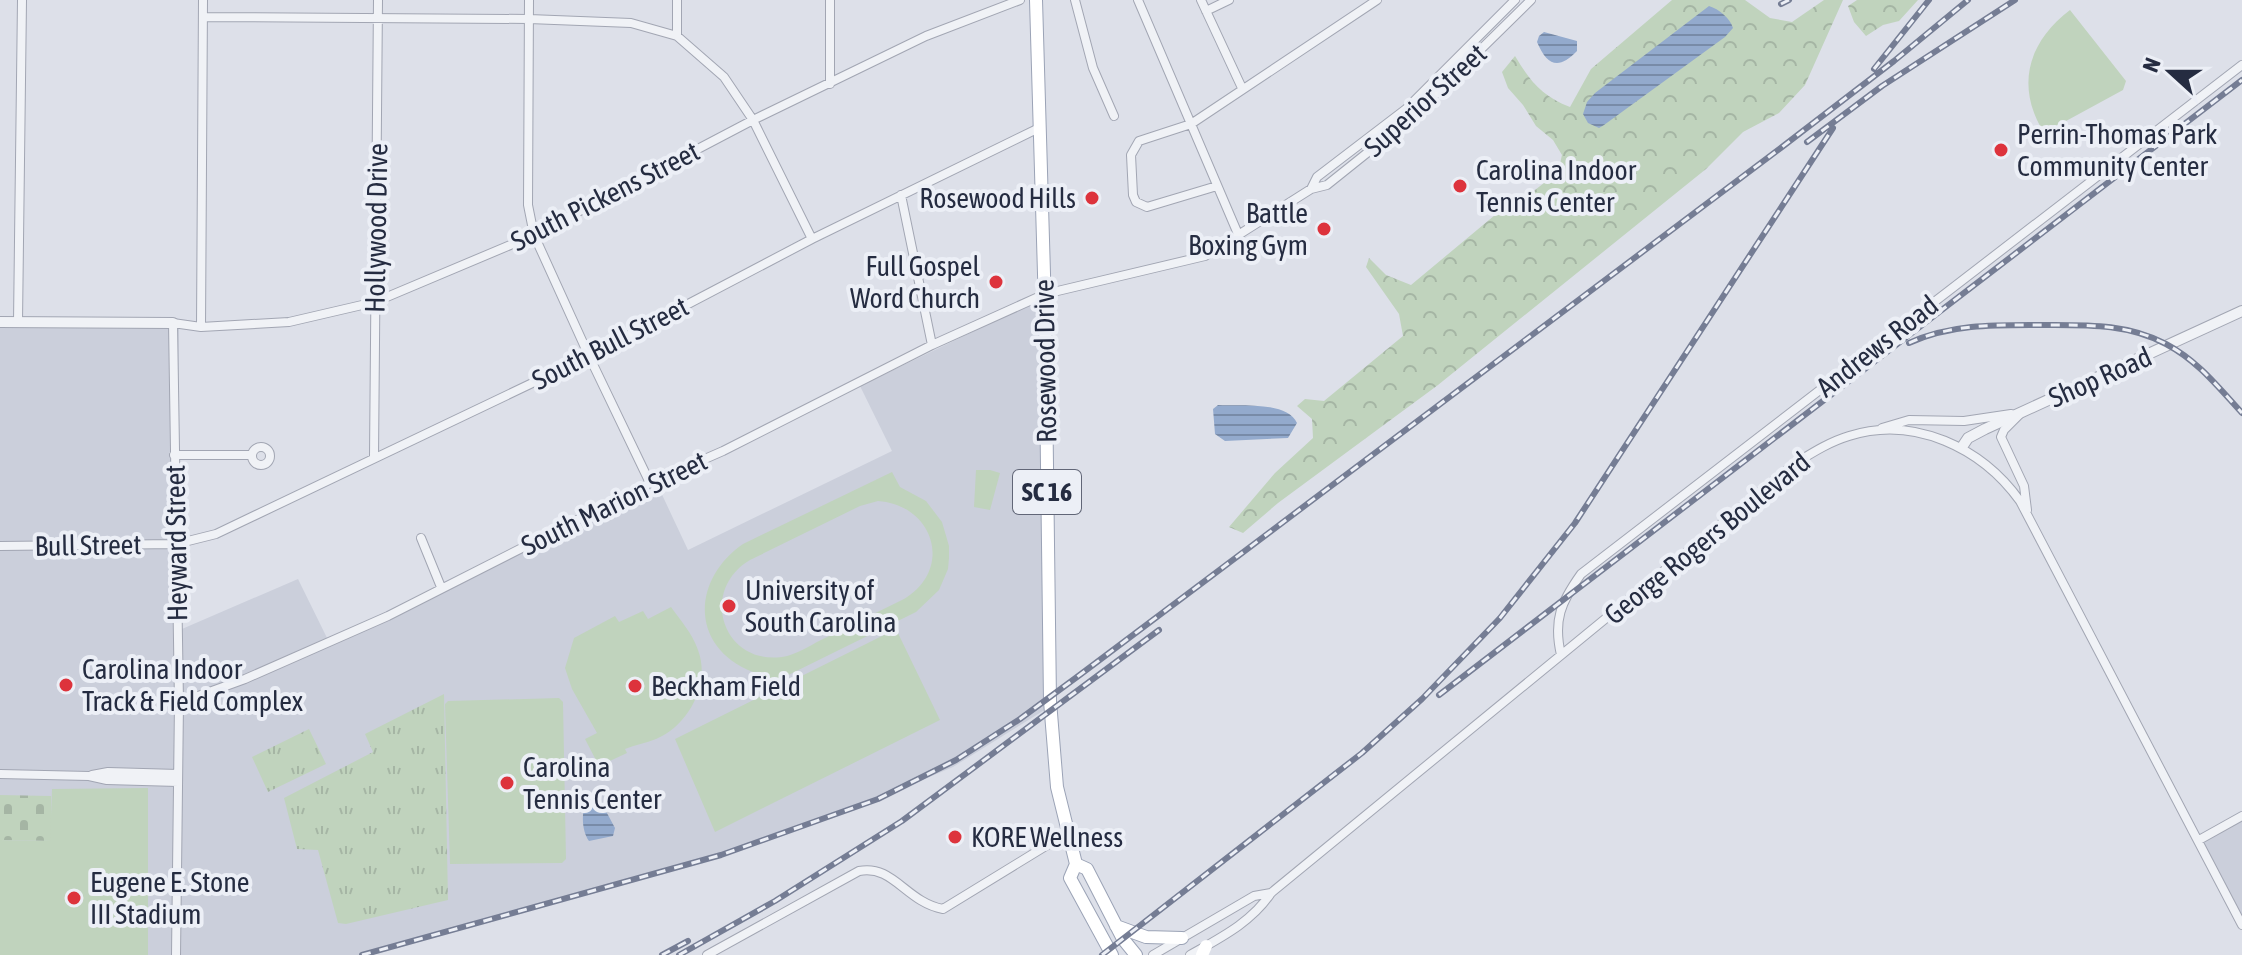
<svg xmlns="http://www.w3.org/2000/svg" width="2242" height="955" font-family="'Asap Condensed',sans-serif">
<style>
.built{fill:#cbcfdb}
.grass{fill:url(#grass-tufts)}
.forest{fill:url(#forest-crowns)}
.cemetery{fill:url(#cemetery-stones)}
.green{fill:#c0d3bd;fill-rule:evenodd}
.water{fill:url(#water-rules)}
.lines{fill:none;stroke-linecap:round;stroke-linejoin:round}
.minor-casing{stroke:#a2a6b3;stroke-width:10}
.tertiary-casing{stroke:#a2a6b3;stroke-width:12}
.primary-casing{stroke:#9ba3b6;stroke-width:14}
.minor{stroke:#f0f2f6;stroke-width:8}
.tertiary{stroke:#f0f2f6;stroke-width:10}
.secondary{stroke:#fff;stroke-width:12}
.primary{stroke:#fff;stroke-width:12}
.rail-casing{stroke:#757d94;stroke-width:6}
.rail{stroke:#eceff6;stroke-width:3;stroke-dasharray:9;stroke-linecap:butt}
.poi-dot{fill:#dd333c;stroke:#eceff6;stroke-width:3}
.labels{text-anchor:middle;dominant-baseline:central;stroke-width:8;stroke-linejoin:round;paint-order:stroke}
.shield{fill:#eceff6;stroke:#616677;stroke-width:2}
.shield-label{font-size:26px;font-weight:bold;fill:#252c41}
.street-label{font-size:28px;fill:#252c41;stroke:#eceff6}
.poi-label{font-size:28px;fill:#252c41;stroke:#eceff6;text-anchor:start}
</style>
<defs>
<pattern id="grass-tufts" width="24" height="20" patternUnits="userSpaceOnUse" patternTransform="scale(2)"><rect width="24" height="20" fill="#c0d3bd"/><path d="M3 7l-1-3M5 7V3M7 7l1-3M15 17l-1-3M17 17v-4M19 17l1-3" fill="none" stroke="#a5b5a4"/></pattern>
<pattern id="forest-crowns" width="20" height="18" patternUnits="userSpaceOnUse" patternTransform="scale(2)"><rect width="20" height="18" fill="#c0d3bd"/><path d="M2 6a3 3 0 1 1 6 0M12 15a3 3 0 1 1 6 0" fill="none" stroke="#a5b5a4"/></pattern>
<pattern id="cemetery-stones" width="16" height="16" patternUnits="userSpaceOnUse" patternTransform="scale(2)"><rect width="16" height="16" fill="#c0d3bd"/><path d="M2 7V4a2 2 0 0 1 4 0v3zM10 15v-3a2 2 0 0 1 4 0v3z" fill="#a5b5a4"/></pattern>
<pattern id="water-rules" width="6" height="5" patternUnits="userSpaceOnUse" patternTransform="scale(2)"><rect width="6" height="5" fill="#93aacd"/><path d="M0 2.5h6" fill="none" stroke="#788ba8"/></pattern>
</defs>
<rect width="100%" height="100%" fill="#dde0e9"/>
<!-- built -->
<path class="built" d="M 1049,295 L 1054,704 L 953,767 L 863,805 L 715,856 L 554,903 L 451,928 L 365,955 L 0,955 L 0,324 L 179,326 L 175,632 L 298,579 L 329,642 L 657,484 L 688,550 L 892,451 L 860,386 Z
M 2242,816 L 2242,925 L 2197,842 Z"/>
<!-- grass -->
<path class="grass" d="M 444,694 L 448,900 L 346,924 L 338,923 L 318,850 L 297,849 L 284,798 L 373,752 L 365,734 Z
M 309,729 L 326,764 L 268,792 L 252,757 Z"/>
<!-- forest -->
<path class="forest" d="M 1672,0 L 1745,0 L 1770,18 L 1792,22 L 1824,0 L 1843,0 L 1805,85 L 1779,113 L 1743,132 L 1706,169 L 1438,385 L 1278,503 L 1243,533 L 1229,527 L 1275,473 L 1313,438 L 1312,419 L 1297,406 L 1305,399 L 1324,401 L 1403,336 L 1399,314 L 1366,267 L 1369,258 L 1386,275 L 1411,285 L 1495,215 L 1535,190 L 1558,172 L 1562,155 L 1553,140 L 1536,126 L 1523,105 L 1508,88 L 1502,72 L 1515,56 C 1530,81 1542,96 1570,107 L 1591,69 Z
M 1857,0 L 1918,0 L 1899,21 L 1883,25 L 1866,36 L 1854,22 L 1848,6 Z"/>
<!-- cemetery -->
<path class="cemetery" d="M 0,795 L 51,796 L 51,841 L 0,840 Z"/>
<!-- green -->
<path class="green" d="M 2070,10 L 2126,81 L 2123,90 L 2044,133 C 2015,86 2028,42 2070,10 Z
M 976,470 L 990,470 L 1000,473 L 990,510 L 974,507 Z
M 892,472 L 900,487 L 926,501 L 942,522 L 949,546 L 949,558 L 948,569 L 939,590 L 916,612 L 762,688 L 753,672 C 690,648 691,580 743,544 ZM 878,501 C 934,505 954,569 904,599 C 876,613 849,626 821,640 C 809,646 796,655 782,657 C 722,665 699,590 750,560 L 860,506 Z
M 671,607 C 681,621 692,633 698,650 C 711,684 688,726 656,739 C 646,743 635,745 625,749 L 627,753 L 599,766 L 585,739 L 597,733 L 572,689 L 565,668 L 574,638 L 615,616 L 619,622 L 643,611 L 648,619 Z
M 896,629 L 940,720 L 715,832 L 675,739 Z
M 559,698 L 563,702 L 566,859 L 562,863 L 450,864 L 445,704 L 448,701 Z
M 148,788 L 148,955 L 0,955 L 0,840 L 50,841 L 52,789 Z"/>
<!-- water -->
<path class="water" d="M 1709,6 C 1719,9 1730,18 1733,28 L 1725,37 L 1604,125 L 1599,128 L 1588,123 L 1583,114 L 1587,102 L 1595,93 Z
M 1544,32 L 1577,41 L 1577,51 C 1559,70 1547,66 1537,42 L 1539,36 Z
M 1218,405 C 1240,406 1287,401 1297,423 L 1288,438 L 1225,441 L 1215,434 L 1213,409 Z
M 591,797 L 600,800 L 615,828 L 613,836 L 589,841 C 581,830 580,806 591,797 Z"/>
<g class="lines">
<defs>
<path id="minor" d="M 529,0 L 528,205 L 534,235 L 589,356 L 650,483
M 1075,0 L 1093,68 L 1114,116
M 1138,0 L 1238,234
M 1201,0 L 1242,88
M 1206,11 L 1229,0
M 203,17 L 529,19 L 631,23 L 677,36 L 724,77 L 753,120 L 812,239
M 677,36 L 677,0
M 830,84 L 830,0
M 1217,186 L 1147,207 L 1136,202 L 1133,195 L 1131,155 L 1139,141 L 1191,124 L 1377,0
M 1311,189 L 1317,177 L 1406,109 L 1515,0
M 901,195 L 932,345
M 18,322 L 22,0
M 201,327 L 203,0
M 2019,415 L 2004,430 L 2001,437 L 2024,486 L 2027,510
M 1882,428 L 1909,420 L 1964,421 L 2011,414
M252 456a9 9 0 1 1 18 0a9 9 0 1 1-18 0Z
M 174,455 L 251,455
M 374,457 L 378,0
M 421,538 L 441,587
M 0,546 L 176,544 L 216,534 L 589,356 L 812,239 L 1039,128
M 1561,655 C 1553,620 1561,602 1581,574 L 2242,65
M 179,703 L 245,679 L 388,616 L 650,483 L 723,451 L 932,345 L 1045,294 L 1205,256 L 1311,189 L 1327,185 L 1412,117 L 1531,0
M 0,774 L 89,776 L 107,780 L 178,782
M 92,775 L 108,772 L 178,774
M 2199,840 L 2242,816
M 176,955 L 179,703 L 173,323 L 201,327 L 289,322 L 375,302 L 534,235 L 753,120 L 926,36 L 1020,0
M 707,955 L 859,871 C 893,864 906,902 943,909 L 1067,833
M 1153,955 L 1254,896 L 1271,893
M 1190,955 C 1220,938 1252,922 1271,893 L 1794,464 C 1812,453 1829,442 1849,436 C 1914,415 1982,448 2020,501 L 2242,925"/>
<path id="tertiary" d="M 0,322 L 173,323
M 1962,447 L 1968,438 L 1985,429 L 2242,311"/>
<path id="primary" d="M 1036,0 L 1045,308 L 1050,701 L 1057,787 L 1076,864 L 1070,878 L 1112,955
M 1076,864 L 1087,869 L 1123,939 L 1136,955
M 1116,926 L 1146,937 L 1182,938"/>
</defs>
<!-- minor casing -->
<use href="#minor" class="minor-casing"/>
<!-- tertiary casing -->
<use href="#tertiary" class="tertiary-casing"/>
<!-- primary casing -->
<use href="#primary" class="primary-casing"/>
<!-- minor -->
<use href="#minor" class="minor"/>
<!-- tertiary -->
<use href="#tertiary" class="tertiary"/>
<!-- secondary -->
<path class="secondary" d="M 1202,955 L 1206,946"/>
<!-- primary -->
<use href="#primary" class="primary"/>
<defs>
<path id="rail" d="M 1781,4 L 1789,0
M 1874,69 L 1929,0
M 1807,142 L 1882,86 L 2015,0
M 1909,343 C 1953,323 2000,325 2047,325 C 2089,325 2128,324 2166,344 C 2198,361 2218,387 2242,413
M 1439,695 L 2242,80
M 362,955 L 721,855 L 878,799 L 956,760 L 1020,719 L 1081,674 L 1782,147 L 1894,61 L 1968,0
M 662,955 L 688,941
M 679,955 L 775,901 L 902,821 L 1159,630
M 1102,955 L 1362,753 L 1422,699 L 1500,618 L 1575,523 L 1833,128"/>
</defs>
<!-- rail casing -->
<use href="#rail" class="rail-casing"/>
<!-- rail -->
<use href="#rail" class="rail"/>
</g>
<!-- markers -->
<g class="poi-dot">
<circle cx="2001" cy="150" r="8"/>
<circle cx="1460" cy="186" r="8"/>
<circle cx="1092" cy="198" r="8"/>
<circle cx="1324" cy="229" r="8"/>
<circle cx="996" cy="282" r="8"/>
<circle cx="729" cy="606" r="8"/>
<circle cx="66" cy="685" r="8"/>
<circle cx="635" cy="686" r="8"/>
<circle cx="507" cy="783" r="8"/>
<circle cx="955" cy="837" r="8"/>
<circle cx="74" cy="898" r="8"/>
</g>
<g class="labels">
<!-- shield labels -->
<rect class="shield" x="1013" y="470" width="68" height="44" rx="6"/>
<g class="shield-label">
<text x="1047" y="492">SC 16</text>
</g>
<!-- street labels -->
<g class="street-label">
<text transform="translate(1425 100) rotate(-42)">Superior Street</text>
<text transform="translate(605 196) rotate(-27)">South Pickens Street</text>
<text transform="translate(376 228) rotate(-89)">Hollywood Drive</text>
<text transform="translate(610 343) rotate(-27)">South Bull Street</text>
<text transform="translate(1877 346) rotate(-38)">Andrews Road</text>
<text transform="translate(1045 361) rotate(-91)">Rosewood Drive</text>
<text transform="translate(2100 377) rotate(-24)">Shop Road</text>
<text transform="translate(614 503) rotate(-26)">South Marion Street</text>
<text transform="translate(1707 538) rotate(-39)">George Rogers Boulevard</text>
<text transform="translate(176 543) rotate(-91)">Heyward Street</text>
<text transform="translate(88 545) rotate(-1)">Bull Street</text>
</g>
<!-- poi labels -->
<g class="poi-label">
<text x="2017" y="134">Perrin-Thomas Park<tspan x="2017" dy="32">Community Center</tspan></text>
<text x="1476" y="170">Carolina Indoor<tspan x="1476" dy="32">Tennis Center</tspan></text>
<text x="1076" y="198" text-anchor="end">Rosewood Hills</text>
<text x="1308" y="213" text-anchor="end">Battle<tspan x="1308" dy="32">Boxing Gym</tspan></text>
<text x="980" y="266" text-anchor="end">Full Gospel<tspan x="980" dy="32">Word Church</tspan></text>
<text x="745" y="590">University of<tspan x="745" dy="32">South Carolina</tspan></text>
<text x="82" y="669">Carolina Indoor<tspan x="82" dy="32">Track &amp; Field Complex</tspan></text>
<text x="651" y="686">Beckham Field</text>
<text x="523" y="767">Carolina<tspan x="523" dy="32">Tennis Center</tspan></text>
<text x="971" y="837">KORE Wellness</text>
<text x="90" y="882">Eugene E. Stone<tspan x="90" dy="32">III Stadium</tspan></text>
</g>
</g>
<!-- north arrow -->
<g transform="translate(2170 72) rotate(291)" stroke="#eceff6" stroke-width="6" paint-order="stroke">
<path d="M0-6L14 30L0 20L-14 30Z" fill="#252c41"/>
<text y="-12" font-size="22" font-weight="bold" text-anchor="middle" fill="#252c41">N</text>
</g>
</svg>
